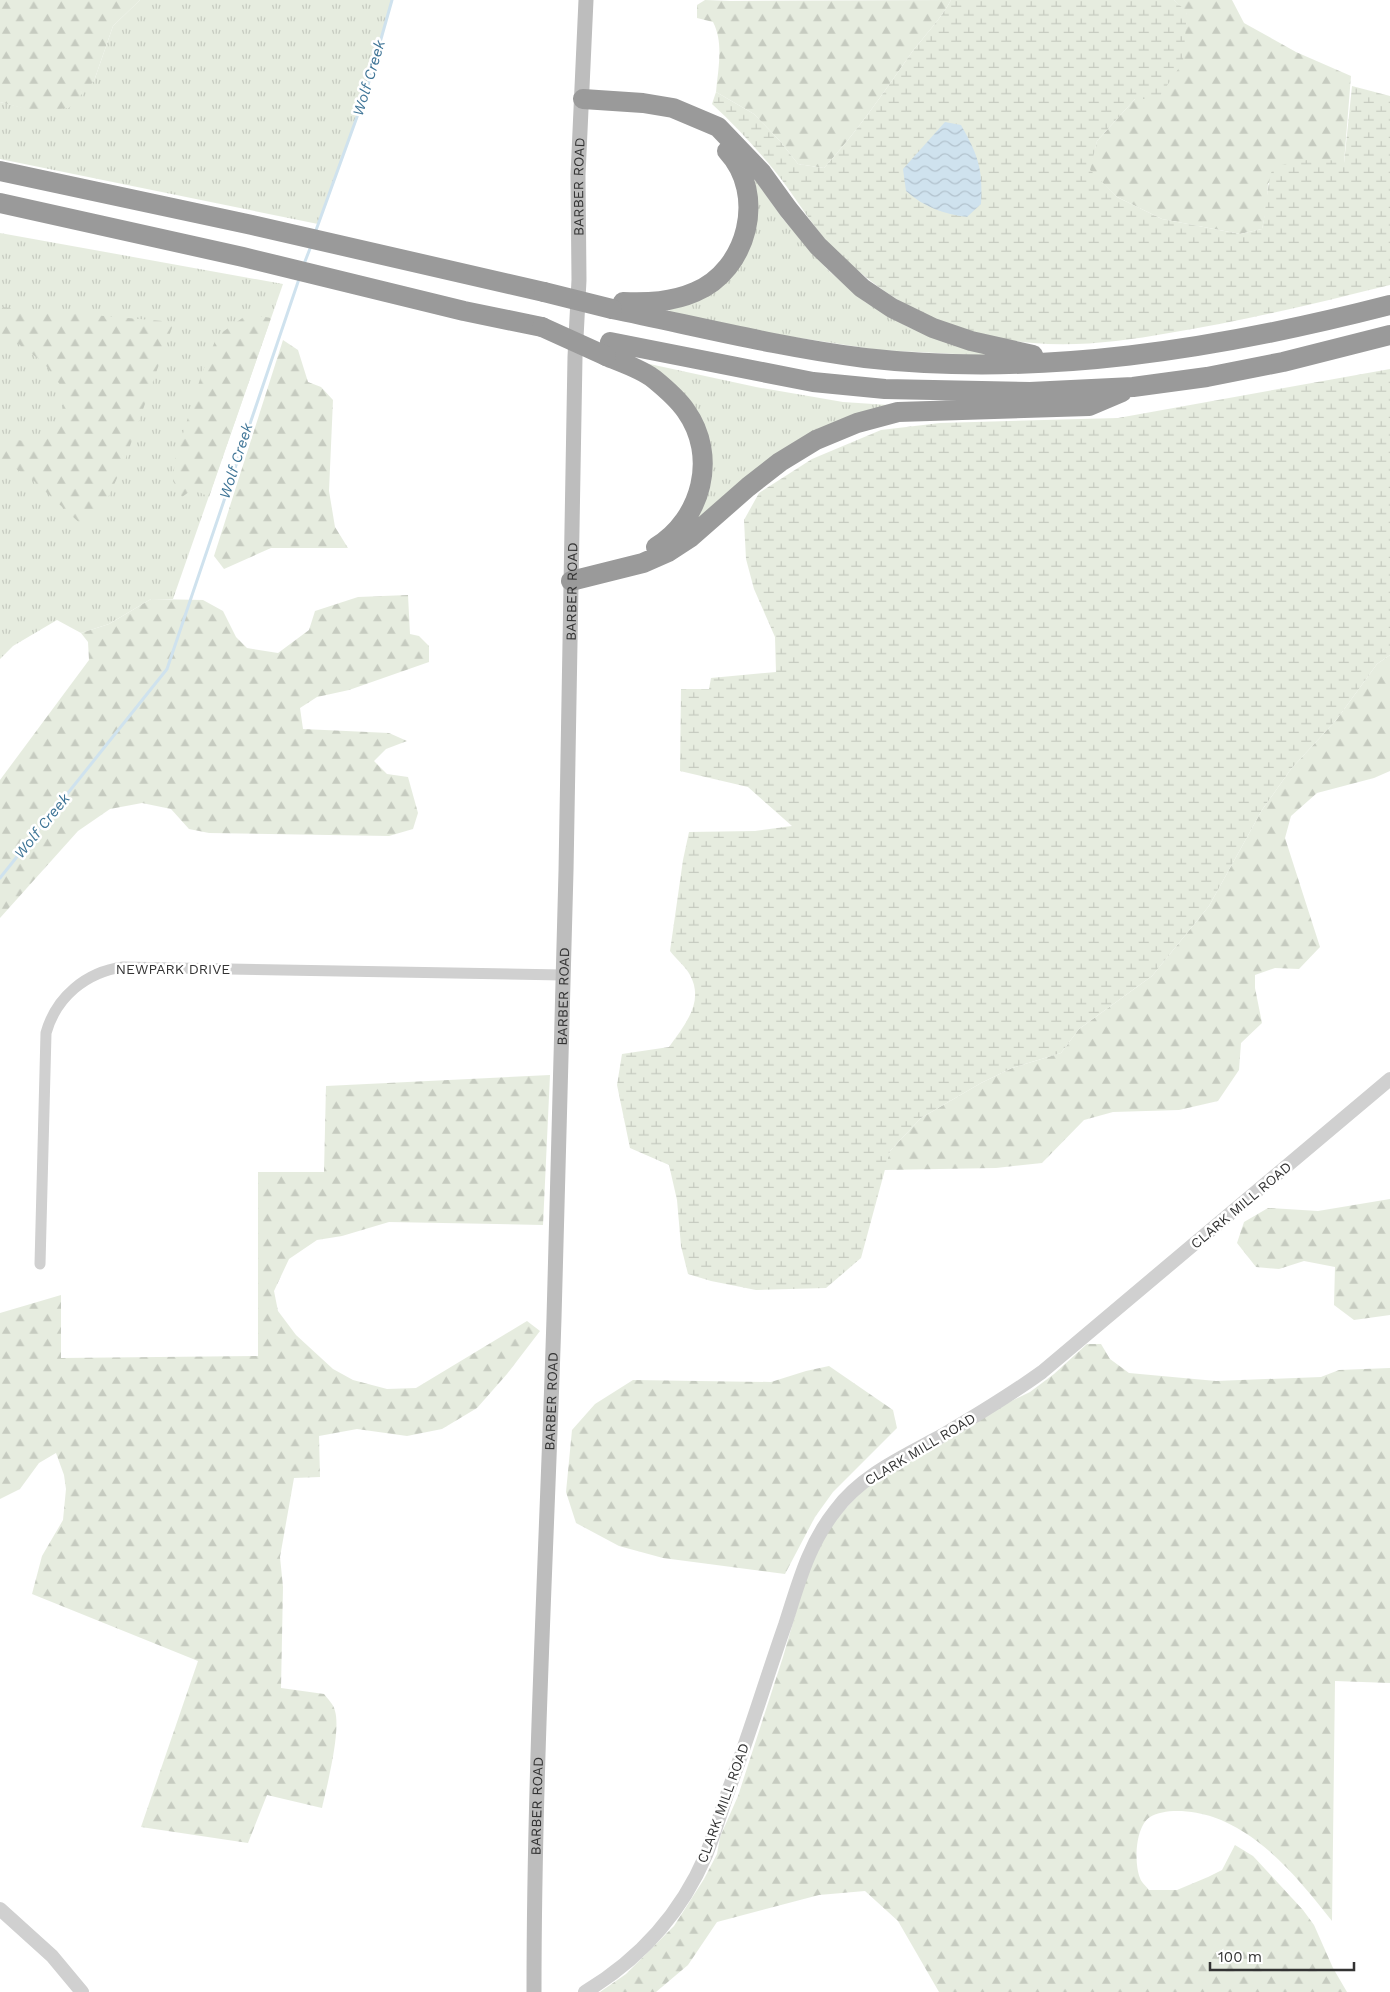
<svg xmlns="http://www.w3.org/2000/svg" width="1390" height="1992" font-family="'Work Sans',sans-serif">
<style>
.grass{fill:url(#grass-tufts)}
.forest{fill:url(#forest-firs)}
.wetland{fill:url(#wetland-marsh)}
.water{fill:url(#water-waves)}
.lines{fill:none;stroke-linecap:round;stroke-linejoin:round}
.stream{stroke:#cfe2ee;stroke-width:3}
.minor{stroke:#d0d0d0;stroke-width:11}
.tertiary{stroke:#d0d0d0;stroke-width:14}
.secondary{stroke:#bdbdbd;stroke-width:15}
.motorway{stroke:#9a9a9a;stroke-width:20}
.motorway-bridge{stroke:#9a9a9a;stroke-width:20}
.labels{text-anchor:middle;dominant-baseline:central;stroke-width:5;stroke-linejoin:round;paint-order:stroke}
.street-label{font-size:14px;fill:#333;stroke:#fff}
.water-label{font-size:15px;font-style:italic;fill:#3f7597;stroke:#fff}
</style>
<defs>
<pattern id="grass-tufts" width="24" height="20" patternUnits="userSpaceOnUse" patternTransform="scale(1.25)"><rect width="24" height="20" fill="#e6ecdf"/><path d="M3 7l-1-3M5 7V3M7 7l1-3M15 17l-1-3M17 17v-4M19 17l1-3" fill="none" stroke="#c6cbc0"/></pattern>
<pattern id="forest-firs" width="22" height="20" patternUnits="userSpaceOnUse" patternTransform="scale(1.25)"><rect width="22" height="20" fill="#e6ecdf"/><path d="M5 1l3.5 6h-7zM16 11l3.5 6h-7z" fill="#c6cbc0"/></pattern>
<pattern id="wetland-marsh" width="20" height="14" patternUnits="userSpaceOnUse" patternTransform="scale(1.25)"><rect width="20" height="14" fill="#e6ecdf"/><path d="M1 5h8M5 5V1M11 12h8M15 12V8" fill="none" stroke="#c6cbc0"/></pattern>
<pattern id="water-waves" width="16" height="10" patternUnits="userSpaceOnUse" patternTransform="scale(1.25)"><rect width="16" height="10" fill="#cfe2ee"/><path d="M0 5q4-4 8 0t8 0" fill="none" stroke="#b2c2cd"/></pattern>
</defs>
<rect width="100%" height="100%" fill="#fff"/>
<!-- grass -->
<path class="grass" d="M 140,0 L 392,0 L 366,92 L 318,224 L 0,159 L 0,102 L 36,111 L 94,81 L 113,26 Z
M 753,177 L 783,219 L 828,270 L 865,302 L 908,327 L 994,356 L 879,350 L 780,335 L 670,313 L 669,309 L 721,286 Z
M 0,233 L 283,284 L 173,599 L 151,599 L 109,624 L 81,633 L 57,620 L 13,646 L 0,659 Z
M 631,360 L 756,387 L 843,402 L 904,406 L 853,421 L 678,542 L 706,448 Z"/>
<!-- forest -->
<path class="forest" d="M 0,0 L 140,0 L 113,26 L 94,81 L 69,108 L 36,112 L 0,102 Z
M 705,0 L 730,1 L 951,0 C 941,19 925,35 912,52 C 884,92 857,132 824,168 L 798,164 L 780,141 L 754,114 L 716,92 C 718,69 724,43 713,22 L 697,18 L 697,5 Z
M 1174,0 L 1232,0 L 1244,23 L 1296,52 L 1351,76 L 1344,163 L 1268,183 L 1267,206 L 1262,229 L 1240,234 L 1162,219 L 1117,197 L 1089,170 L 1097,141 L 1135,99 L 1187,13 Z
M 0,307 L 174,322 L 124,463 L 99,517 L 84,527 L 34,481 L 12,466 L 0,465 L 0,437 L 36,443 L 61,426 L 64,390 L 44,363 L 12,339 L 0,339 Z
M 248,314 L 271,318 L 209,497 L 193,489 L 182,497 L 173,481 L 175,459 L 201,376 L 217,336 Z
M 283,340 L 298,350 L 308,382 L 321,387 L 333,400 L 329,491 L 335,527 L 348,548 L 271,548 L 224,569 L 214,556 Z
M 408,595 L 410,634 L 419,636 L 429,646 L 429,662 L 349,690 L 317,697 L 300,708 L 303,729 L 389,733 L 407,741 L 386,749 L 374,761 L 387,774 L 408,777 L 418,813 L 413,829 L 389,836 L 209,833 L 189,829 L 171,809 L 142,803 L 110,809 L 78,831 L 0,918 L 0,780 L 89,660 L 88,642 L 81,633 L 109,624 L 151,599 L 203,600 L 223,611 L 236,637 L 247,648 L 278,653 L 309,630 L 315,611 L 358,597 Z
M 1390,655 L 1390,771 L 1374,778 L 1317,793 L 1291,816 L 1285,838 L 1320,947 L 1299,969 L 1275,968 L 1255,975 L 1255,988 L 1262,1023 L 1241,1043 L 1239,1070 L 1218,1101 L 1179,1110 L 1113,1112 L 1084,1120 L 1042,1163 L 996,1168 L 884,1170 L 890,1151 L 921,1118 L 981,1083 L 1012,1068 L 1061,1053 L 1079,1029 L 1152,976 L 1209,906 L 1262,810 L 1291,769 L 1337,719 L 1377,664 Z
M 550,1075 L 543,1225 L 389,1222 L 342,1236 L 317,1240 L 289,1259 L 274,1291 L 278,1311 L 296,1335 L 333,1369 L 353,1380 L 387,1389 L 416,1388 L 527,1321 L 540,1331 L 507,1374 L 477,1408 L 442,1429 L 407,1436 L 357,1429 L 319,1436 L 320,1477 L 294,1478 L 280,1557 L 283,1587 L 281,1688 L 324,1694 C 328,1699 334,1705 335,1711 C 341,1731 327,1786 322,1808 L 267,1795 L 248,1843 L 141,1827 L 198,1661 L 32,1594 L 42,1556 L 63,1520 L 66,1489 L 64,1475 L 56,1453 L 39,1463 L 20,1489 L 0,1499 L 0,1313 L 61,1295 L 61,1358 L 258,1356 L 258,1172 L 324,1172 L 326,1086 Z
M 1390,1199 L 1390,1315 L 1354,1320 L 1334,1305 L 1335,1267 L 1304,1261 L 1279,1269 L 1256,1267 L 1237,1243 L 1244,1222 L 1268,1208 L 1318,1211 Z
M 1087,1344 L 1101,1344 L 1110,1359 L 1129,1373 L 1216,1381 L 1321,1377 L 1339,1370 L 1390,1368 L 1390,1683 L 1335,1681 L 1332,1921 C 1300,1881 1263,1834 1213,1817 C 1196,1811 1166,1807 1150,1817 C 1135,1827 1134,1863 1140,1878 C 1141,1882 1146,1886 1149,1890 L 1177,1890 L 1208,1877 L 1222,1870 L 1235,1845 L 1253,1856 L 1303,1910 L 1314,1925 L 1333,1968 L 1347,1992 L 939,1992 L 898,1921 L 865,1891 L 819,1895 L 717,1922 L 688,1965 L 656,1992 L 600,1992 L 626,1974 L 674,1926 L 704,1879 L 717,1854 L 720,1837 L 738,1796 L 783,1657 L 811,1560 L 830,1526 L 867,1485 L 934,1449 L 991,1411 L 1030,1392 L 1054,1374 Z
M 829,1366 L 893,1410 L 897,1428 L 833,1492 L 815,1517 L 785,1574 L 663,1558 L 619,1546 L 576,1523 L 566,1492 L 572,1430 L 595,1404 L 633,1380 L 771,1382 L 806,1371 Z"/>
<!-- wetland -->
<path class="wetland" d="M 951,0 L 1174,0 L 1187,12 L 1183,62 L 1158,99 L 1135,99 L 1097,141 L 1090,170 L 1117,197 L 1162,219 L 1240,234 L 1262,229 C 1267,208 1266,187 1273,167 C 1301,161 1316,156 1344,163 L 1352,86 L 1390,96 L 1390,285 C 1317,303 1244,321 1169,333 C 1124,341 1078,347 1033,343 C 1003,341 973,333 945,323 C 907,310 871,283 841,256 C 814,231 797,198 774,170 C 755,147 734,124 712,104 L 716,92 L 754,114 L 780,141 L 798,164 L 824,168 C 857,132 884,92 912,52 C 925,35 941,19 951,0 Z
M 1390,369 L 1390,655 L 1377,664 L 1337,719 L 1291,769 L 1262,810 L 1209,906 L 1152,976 L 1079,1029 L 1061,1053 L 1012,1068 L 981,1083 L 921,1118 L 890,1151 L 861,1258 L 826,1288 L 756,1290 L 711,1281 L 688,1274 L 681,1246 L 677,1200 L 669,1165 L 630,1148 L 617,1085 L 622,1054 L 669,1047 C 684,1026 705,1002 690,975 C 686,967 676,959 670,951 L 683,860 L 689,832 L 755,831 L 792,826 L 748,787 L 680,771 L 681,689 L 709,689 L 711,678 L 776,672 L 775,637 L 754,589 L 746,559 L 744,520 L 759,493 L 812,459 L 881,430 L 940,423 L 1118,418 Z"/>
<!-- water -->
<path class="water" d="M 945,122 L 961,125 C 978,155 983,169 981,204 L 967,217 C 944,214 924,207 906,191 L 903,169 Z"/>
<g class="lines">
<!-- stream -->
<path class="stream" d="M 315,233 L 366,92 L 392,0
M 304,264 L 311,246
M 0,878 L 167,669 L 299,279"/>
<!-- minor -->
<path class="minor" d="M 40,1264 L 46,1033 C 56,997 86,972 123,967 L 563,975"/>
<!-- tertiary -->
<path class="tertiary" d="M 0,1909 L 52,1956 L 82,1992
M 585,1992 C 640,1959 681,1913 706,1855 C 715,1832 722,1809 730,1786 C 750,1733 766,1679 785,1625 C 798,1585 808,1545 835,1511 C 861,1475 905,1456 943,1435 C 977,1415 1010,1395 1042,1372 L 1390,1079"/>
<!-- secondary -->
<path class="secondary" id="s1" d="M 534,1992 C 534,1767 547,1543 554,1318 C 564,998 571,677 575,357 L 579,280 L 578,175 L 586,0"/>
<!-- motorway -->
<path class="motorway" d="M 583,99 L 643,103 L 673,108 L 718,127 L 762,173 L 788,209 L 818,246 L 862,288 L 892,308 L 933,328 L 971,341 L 1033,355
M 0,171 L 252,225 L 544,292
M 0,203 L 243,257 L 464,311 L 542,327
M 623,302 C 648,303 672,302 695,292 C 748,270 767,194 727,151
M 612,309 C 696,326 779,347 865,358 C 1041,378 1219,349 1390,305
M 610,342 L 813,382 L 885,389 L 1030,392 L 1133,387 L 1207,377 L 1283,362 L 1390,335
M 606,356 C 620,362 642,369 654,379 C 665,388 678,399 686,411 C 718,456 702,519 656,547
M 571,581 L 643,563 L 668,552 L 691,537 L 748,487 L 780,462 L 816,440 L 857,423 L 898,412 L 1089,406 L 1122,392"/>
<!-- motorway-bridge -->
<path class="motorway-bridge" d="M 544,292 L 612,309
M 542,327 L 606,356"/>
</g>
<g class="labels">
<!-- street labels -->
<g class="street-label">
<text stroke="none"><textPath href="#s1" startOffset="1806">BARBER ROAD</textPath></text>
<text stroke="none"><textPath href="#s1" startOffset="1401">BARBER ROAD</textPath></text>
<text x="173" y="969">NEWPARK DRIVE</text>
<text stroke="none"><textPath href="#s1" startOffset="996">BARBER ROAD</textPath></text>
<text transform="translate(1241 1205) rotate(-40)">CLARK MILL ROAD</text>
<text stroke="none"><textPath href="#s1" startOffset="591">BARBER ROAD</textPath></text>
<text transform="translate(920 1449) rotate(-31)">CLARK MILL ROAD</text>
<text transform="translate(723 1803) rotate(-70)">CLARK MILL ROAD</text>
<text stroke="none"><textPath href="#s1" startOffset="186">BARBER ROAD</textPath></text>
</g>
<!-- water labels -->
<g class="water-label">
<text transform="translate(369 78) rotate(-73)">Wolf Creek</text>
<text transform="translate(236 461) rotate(-72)">Wolf Creek</text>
<text transform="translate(42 826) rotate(-51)">Wolf Creek</text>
</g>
</g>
<!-- scale -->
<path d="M1210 1962v8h144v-8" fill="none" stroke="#333333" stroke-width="2.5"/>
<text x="1218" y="1962" font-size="15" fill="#333333" stroke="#ffffff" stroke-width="4" paint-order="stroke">100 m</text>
</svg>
